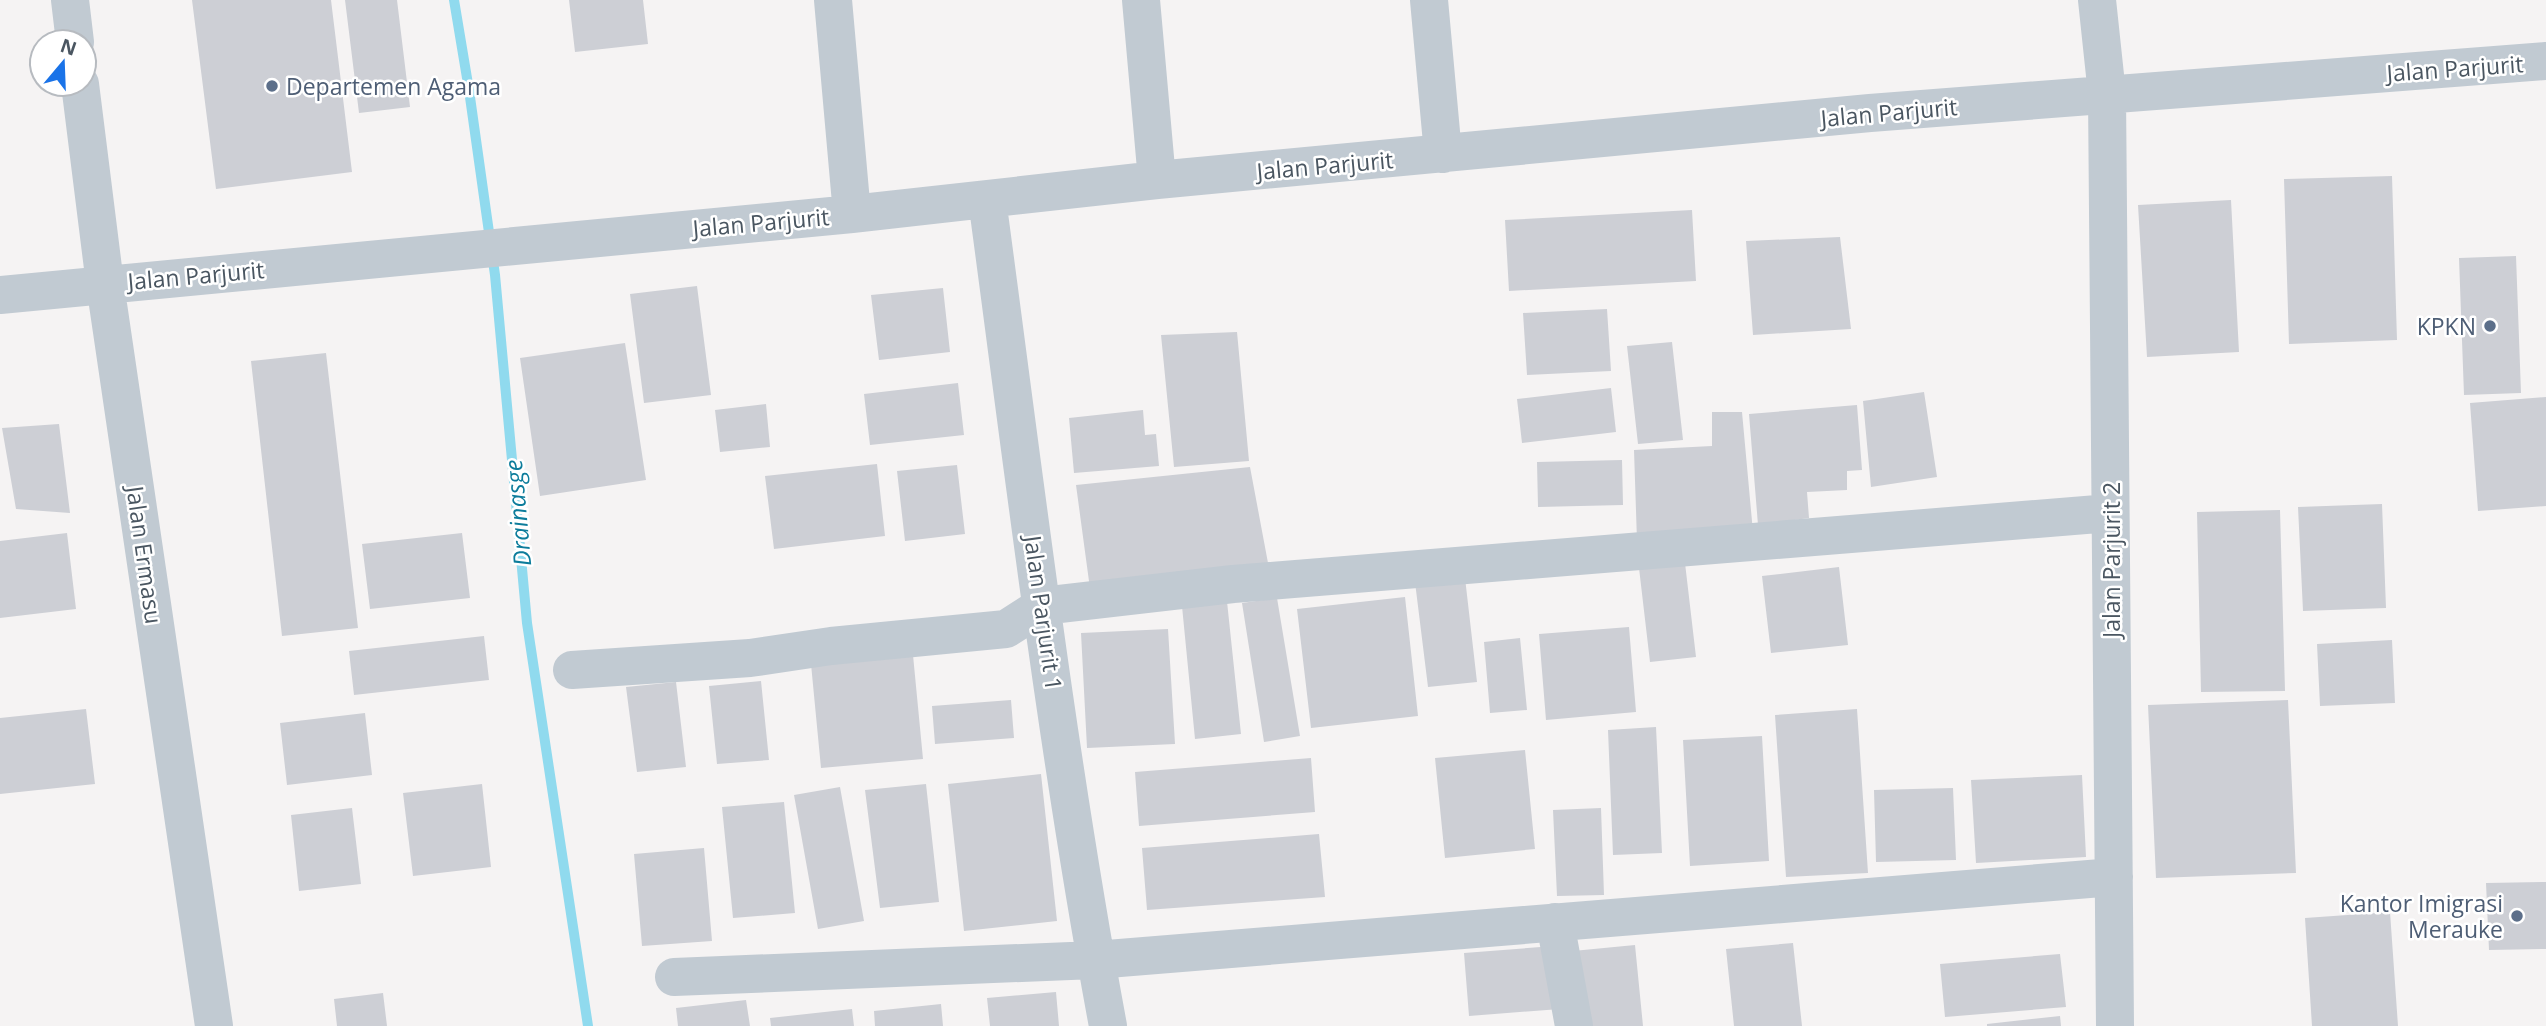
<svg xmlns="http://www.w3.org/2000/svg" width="2546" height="1026" font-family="'Open Sans',sans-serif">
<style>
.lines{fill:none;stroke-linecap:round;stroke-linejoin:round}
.stream{stroke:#90daee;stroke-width:10}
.building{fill:#cdcfd5}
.minor{stroke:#c1cad2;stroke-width:38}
.service-dot{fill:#5c6f8a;stroke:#fff;stroke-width:2.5}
.labels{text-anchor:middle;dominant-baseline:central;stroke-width:5;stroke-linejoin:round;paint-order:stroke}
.street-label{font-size:23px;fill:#4a5661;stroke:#fff}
.service-label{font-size:23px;fill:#4e5e75;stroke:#fff;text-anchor:end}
.water-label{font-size:24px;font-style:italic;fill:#0c7c9b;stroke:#fff}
</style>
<rect width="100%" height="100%" fill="#f5f3f3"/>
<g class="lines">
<!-- stream -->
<path class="stream" d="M 454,0 L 469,90 L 495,275 L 527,623 L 588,1026"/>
</g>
<!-- building -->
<path class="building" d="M 192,0 L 331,0 L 352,172 L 216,189 Z
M 345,0 L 397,0 L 410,107 L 359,113 Z
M 569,0 L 643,0 L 648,44 L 575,52 Z
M 2392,176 L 2397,340 L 2289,344 L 2284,179 Z
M 2231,200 L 2239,352 L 2147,357 L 2138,205 Z
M 1692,210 L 1696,281 L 1509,291 L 1505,220 Z
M 1840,237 L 1851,329 L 1753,335 L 1746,241 Z
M 2516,256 L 2521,393 L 2464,395 L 2459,258 Z
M 697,286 L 711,395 L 644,403 L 630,294 Z
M 943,288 L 950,352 L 879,360 L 871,295 Z
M 1607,309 L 1611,371 L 1527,375 L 1523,313 Z
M 1237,332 L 1249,461 L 1174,467 L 1161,335 Z
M 1672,342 L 1683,440 L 1638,444 L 1627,346 Z
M 625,343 L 646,480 L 540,496 L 520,358 Z
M 326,353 L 358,628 L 282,636 L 251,361 Z
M 958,383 L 964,435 L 870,445 L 864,394 Z
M 1611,388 L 1616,432 L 1522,443 L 1517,399 Z
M 1924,392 L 1937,477 L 1871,487 L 1863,401 Z
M 2546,397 L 2546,506 L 2478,511 L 2470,403 Z
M 766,404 L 770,447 L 720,452 L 715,410 Z
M 1857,405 L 1862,470 L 1847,471 L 1847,490 L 1807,492 L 1809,518 L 1758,525 L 1749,414 Z
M 1143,410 L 1145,435 L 1156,434 L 1159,466 L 1074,473 L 1069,418 Z
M 1712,412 L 1742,412 L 1753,532 L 1637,541 L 1634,450 L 1712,446 Z
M 59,424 L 70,513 L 16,509 L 2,428 Z
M 1622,460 L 1623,505 L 1538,507 L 1537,462 Z
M 877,464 L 885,536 L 774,549 L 765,476 Z
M 957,465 L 965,534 L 905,541 L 897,471 Z
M 1250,467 L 1268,563 L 1091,596 L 1076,485 Z
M 2382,504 L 2386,608 L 2303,611 L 2298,507 Z
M 2280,510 L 2285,691 L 2201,692 L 2197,512 Z
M 67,533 L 76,609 L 0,618 L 0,541 Z
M 462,533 L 470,598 L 370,609 L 362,544 Z
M 1685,563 L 1696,657 L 1650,662 L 1639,568 Z
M 1839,567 L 1848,645 L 1771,653 L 1762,576 Z
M 1464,569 L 1477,682 L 1428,687 L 1414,574 Z
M 1226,592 L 1241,734 L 1195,739 L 1181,596 Z
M 1405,597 L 1418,716 L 1311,728 L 1297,609 Z
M 1277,598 L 1300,736 L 1264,742 L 1242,603 Z
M 1629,627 L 1636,712 L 1546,720 L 1539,634 Z
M 1168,629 L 1175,744 L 1087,748 L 1081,633 Z
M 484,636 L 489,680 L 354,695 L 349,651 Z
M 1520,638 L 1527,710 L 1490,713 L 1484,642 Z
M 2392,640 L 2395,703 L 2320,706 L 2317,644 Z
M 913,655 L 923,759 L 821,768 L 811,664 Z
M 761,681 L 769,760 L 717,764 L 709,686 Z
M 676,682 L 686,767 L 637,772 L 626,687 Z
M 1011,700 L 1014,738 L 935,744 L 932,706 Z
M 2288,700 L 2296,873 L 2156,878 L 2148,705 Z
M 86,709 L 95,784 L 0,794 L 0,718 Z
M 1857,709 L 1868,873 L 1786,877 L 1775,715 Z
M 365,713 L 372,775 L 287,785 L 280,723 Z
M 1656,727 L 1662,853 L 1613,855 L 1608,730 Z
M 1762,736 L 1769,861 L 1690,866 L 1683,740 Z
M 1525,750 L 1535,849 L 1445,858 L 1435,758 Z
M 1311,758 L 1315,812 L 1139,826 L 1135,772 Z
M 1041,774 L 1057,921 L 964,931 L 948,784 Z
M 2082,775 L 2086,857 L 1976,863 L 1971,780 Z
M 482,784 L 491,867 L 413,876 L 403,793 Z
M 926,784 L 939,902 L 880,908 L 865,790 Z
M 840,787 L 864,921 L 818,929 L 794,795 Z
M 1953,788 L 1956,860 L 1876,862 L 1874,790 Z
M 784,802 L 795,913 L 733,918 L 722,807 Z
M 352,808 L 361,884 L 299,891 L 291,815 Z
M 1601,808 L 1604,895 L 1557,896 L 1553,810 Z
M 1319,834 L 1325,897 L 1147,910 L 1142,848 Z
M 704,848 L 712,941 L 642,946 L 634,854 Z
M 2546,882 L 2546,949 L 2489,950 L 2486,883 Z
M 2390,912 L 2398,1026 L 2312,1026 L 2305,918 Z
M 1793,943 L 1802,1026 L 1734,1026 L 1726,949 Z
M 1635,945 L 1643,1026 L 1581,1026 L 1573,951 Z
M 1554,946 L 1560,1009 L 1469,1016 L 1464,953 Z
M 2060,954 L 2066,1007 L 1945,1017 L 1940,964 Z
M 1056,992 L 1059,1026 L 990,1026 L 987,998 Z
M 383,993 L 387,1026 L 337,1026 L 334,999 Z
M 746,1000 L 750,1026 L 678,1026 L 676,1008 Z
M 941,1004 L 943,1026 L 875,1026 L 874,1011 Z
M 852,1009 L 854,1026 L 771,1026 L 770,1018 Z
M 2060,1016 L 2061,1026 L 1987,1026 L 1987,1024 Z"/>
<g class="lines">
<!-- minor -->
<path class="minor" d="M 70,0 L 75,42
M 833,0 L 852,214
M 1141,0 L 1157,180
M 1429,0 L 1443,154
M 2097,0 L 2107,94 L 2115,1026
M 80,84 L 105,284 L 214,1026
M 987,199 C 1024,475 1057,752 1108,1026
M 0,295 L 852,214 L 1157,180 L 1870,113 L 2546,61
M 572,670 L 750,658 L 831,646 L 1006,629 L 1042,606 L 1233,584 L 2110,513
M 1555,922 L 1574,1026
M 674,977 L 1095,960 L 2114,877"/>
</g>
<!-- markers -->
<g class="service-dot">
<circle cx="272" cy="86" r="7"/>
<circle cx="2490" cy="326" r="7"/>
<circle cx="2517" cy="916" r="7"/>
</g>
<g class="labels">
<!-- street labels -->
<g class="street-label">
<text transform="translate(2455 68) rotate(-4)">Jalan Parjurit</text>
<text transform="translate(1889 112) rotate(-5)">Jalan Parjurit</text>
<text transform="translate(1325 165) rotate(-5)">Jalan Parjurit</text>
<text transform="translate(761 222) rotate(-5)">Jalan Parjurit</text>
<text transform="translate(196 275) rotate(-5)">Jalan Parjurit</text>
<text transform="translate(145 555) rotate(82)">Jalan Ermasu</text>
<text transform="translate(2111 560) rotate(-90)">Jalan Parjurit 2</text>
<text transform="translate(1044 613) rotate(82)">Jalan Parjurit 1</text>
</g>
<!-- service labels -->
<g class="service-label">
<text x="286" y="86" text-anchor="start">Departemen Agama</text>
<text x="2476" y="326">KPKN</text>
<text x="2503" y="903">Kantor Imigrasi<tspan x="2503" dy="26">Merauke</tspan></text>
</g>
<!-- water labels -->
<g class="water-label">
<text transform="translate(517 513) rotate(-95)">Drainasge</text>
</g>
</g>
<!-- north arrow -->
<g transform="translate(63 63) rotate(19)"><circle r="33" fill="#ffffff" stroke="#b7bbc0" stroke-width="2"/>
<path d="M0-5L12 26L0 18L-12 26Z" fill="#1a73e8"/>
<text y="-10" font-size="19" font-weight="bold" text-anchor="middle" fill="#4a5661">N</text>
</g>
</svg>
